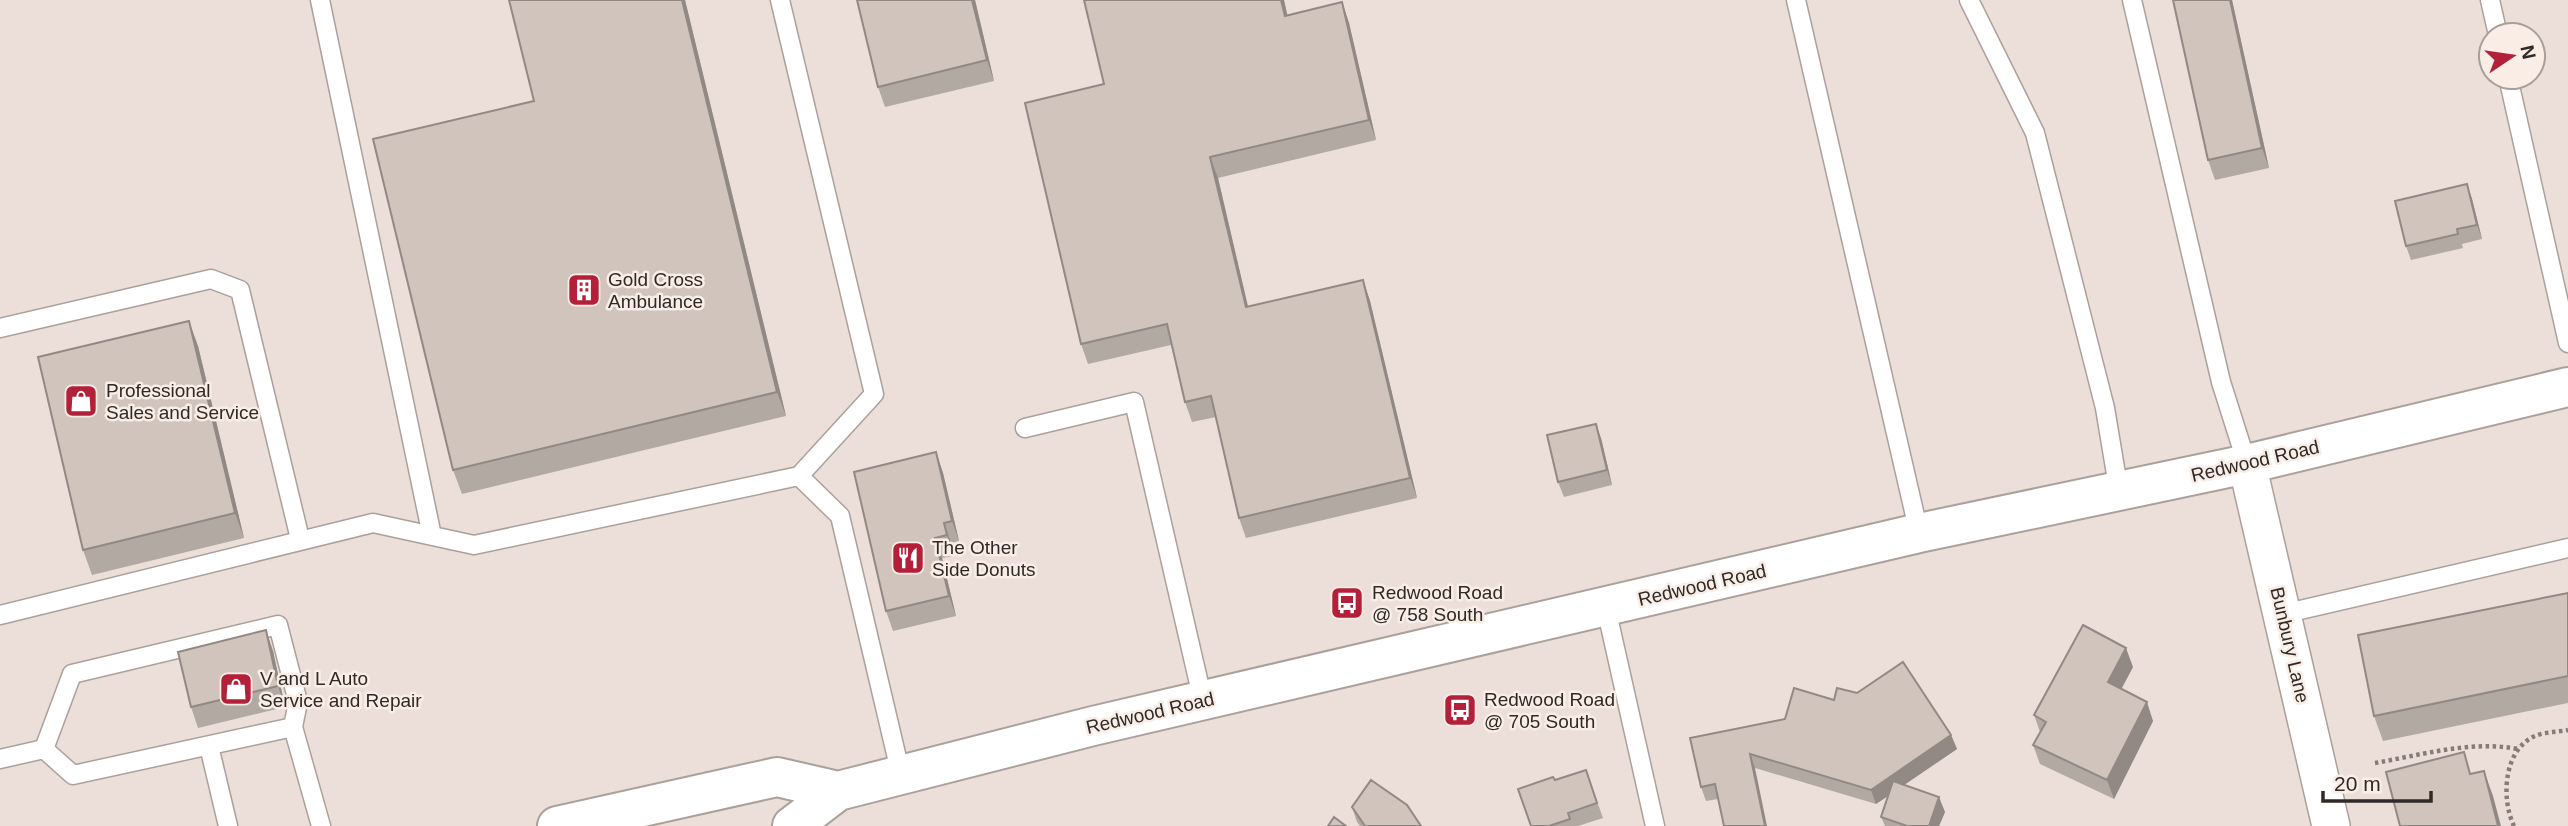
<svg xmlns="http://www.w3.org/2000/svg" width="2568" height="826" font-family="Helvetica,sans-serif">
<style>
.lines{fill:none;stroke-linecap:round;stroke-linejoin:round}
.service-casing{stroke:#aca09a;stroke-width:21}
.minor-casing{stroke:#aca09a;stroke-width:40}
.primary-casing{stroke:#aca09a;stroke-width:42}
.path{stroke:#857c78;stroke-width:4.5;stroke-dasharray:3.5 3.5;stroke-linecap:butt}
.service{stroke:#fff;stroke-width:18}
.minor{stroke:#fff;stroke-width:37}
.primary{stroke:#fff;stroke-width:38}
.wall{fill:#b3a9a3}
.shaded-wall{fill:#928984}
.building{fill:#d0c4bd;stroke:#928984;stroke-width:2}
.labels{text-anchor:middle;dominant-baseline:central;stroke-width:5;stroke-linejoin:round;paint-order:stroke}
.poi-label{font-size:19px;fill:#2f2a27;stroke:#f9ede6;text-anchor:start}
.street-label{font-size:19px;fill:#2f2a27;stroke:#f9ede6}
</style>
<rect width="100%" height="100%" fill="#ecdfd9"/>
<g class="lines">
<defs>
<path id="service" d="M 320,0 L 432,536
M 1796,0 L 1919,533
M 1969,0 L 2035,133 L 2105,408 L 2119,492
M 2132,0 L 2221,382 L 2247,464
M 2490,0 L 2498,35
M 2508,77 L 2568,343
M 0,328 L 211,279 L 240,290 L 300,539
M 1025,428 L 1134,402 L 1203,701
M 799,476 L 840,516 L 901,775
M 1606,608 L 1655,826
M 2283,614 L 2568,548
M 0,615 L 373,523 L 474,545 L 799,476 L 874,394 L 780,0
M 209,746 L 228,826
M 44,749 L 72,674 L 278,625 L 298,702 L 293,727
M 0,759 L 44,749 L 73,775 L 293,727 L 321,826"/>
<path id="minor" d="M 2247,464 L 2331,826"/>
<path id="primary" d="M 557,826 L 777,777 L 838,791
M 792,826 L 838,791 L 1093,726 L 1919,533 L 2247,464 L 2568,387"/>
</defs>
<!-- service casing -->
<use href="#service" class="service-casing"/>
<!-- minor casing -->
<use href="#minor" class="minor-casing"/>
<!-- primary casing -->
<use href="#primary" class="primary-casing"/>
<!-- path -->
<path class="path" d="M 2375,763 C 2421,755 2472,740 2518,749
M 2514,826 C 2501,799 2503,750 2535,736 C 2544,732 2558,732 2568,730"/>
<!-- service -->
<use href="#service" class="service"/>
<!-- minor -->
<use href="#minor" class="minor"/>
<!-- primary -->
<use href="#primary" class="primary"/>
</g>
<!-- wall -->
<path class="wall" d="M 509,0 L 685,0 L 786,416 L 462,494 L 453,470 L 534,101 Z
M 857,0 L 975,0 L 994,81 L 885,107 L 878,87 Z
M 1084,0 L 1284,0 L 1287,15 L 1342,2 L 1349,23 L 1376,140 L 1218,178 L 1248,307 L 1363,280 L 1370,301 L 1417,498 L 1246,538 L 1239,518 L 1216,417 L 1192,422 L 1185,402 L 1171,345 L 1088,364 L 1081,344 L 1104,84 Z
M 2232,0 L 2269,168 L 2215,180 L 2208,160 Z
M 2467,184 L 2472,199 L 2482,239 L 2462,244 L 2463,248 L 2411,260 L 2406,246 Z
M 198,346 L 244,538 L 92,575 L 83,550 Z
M 1601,438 L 1612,485 L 1564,497 L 1558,482 Z
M 936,452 L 943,473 L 959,541 L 951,543 L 954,556 L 942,558 L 956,616 L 893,631 L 886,611 Z
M 2568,593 L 2568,703 L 2383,741 L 2374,716 Z
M 273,651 L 285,707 L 198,728 L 191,707 Z
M 2133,667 L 2121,689 L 2153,721 L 2114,799 L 2040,764 L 2033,745 L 2040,732 L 2034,715 Z
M 1785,719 L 1951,735 L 1957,749 L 1904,785 L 1945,812 L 1939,826 L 1885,826 L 1881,817 L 1888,796 L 1876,804 L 1755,768 L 1718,799 L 1706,801 L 1701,787 Z
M 1586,770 L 1603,818 L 1578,826 L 1531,826 L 1555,780 Z
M 1352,807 L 1421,826 L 1360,826 L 1357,822 Z"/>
<!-- shaded-wall -->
<path class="shaded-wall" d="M 682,0 L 685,0 L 786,416 L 777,392 Z
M 972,0 L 975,0 L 994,81 L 987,60 Z
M 1281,0 L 1284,0 L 1292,36 L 1285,16 Z
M 2230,0 L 2232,0 L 2269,168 L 2262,148 Z
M 1342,2 L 1349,23 L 1376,140 L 1369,120 Z
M 1210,157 L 1218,178 L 1253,328 L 1246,307 Z
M 2467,184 L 2472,199 L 2482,239 L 2477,225 Z
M 1363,280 L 1370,301 L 1417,498 L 1410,478 Z
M 189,321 L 198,346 L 244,538 L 235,513 Z
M 1596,424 L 1601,438 L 1612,485 L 1607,470 Z
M 936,452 L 943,473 L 959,541 L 952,521 Z
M 944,523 L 951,543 L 954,556 L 947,535 Z
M 935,538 L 942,558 L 956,616 L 949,596 Z
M 266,630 L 273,651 L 285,707 L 278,686 Z
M 2126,648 L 2133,667 L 2115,701 L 2108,682 Z
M 2147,702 L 2153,721 L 2114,799 L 2107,780 Z
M 1951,735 L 1957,749 L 1876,804 L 1871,790 Z
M 1750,754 L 1755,768 L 1767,826 L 1765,826 Z
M 2484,771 L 2493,796 L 2501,826 L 2498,826 Z
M 1939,797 L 1945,812 L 1939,826 L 1929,826 Z"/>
<!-- building -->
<path class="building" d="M 509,0 L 682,0 L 777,392 L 453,470 L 373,139 L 534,101 Z
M 857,0 L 972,0 L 987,60 L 878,87 Z
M 1084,0 L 1281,0 L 1285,16 L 1342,2 L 1369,120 L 1210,157 L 1246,307 L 1363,280 L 1410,478 L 1239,518 L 1211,396 L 1185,402 L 1167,324 L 1081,344 L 1025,103 L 1104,84 Z
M 2173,0 L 2230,0 L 2262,148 L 2208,160 Z
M 2467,184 L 2477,225 L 2457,229 L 2458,234 L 2406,246 L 2395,201 Z
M 189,321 L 235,513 L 83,550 L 38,357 Z
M 1596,424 L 1607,470 L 1558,482 L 1547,435 Z
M 936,452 L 952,521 L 944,523 L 947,535 L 935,538 L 949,596 L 886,611 L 854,472 Z
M 2568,593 L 2568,676 L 2374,716 L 2358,635 Z
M 2083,625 L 2126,648 L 2108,682 L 2147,702 L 2107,780 L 2033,745 L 2046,722 L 2034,715 Z
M 266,630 L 278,686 L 191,707 L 178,652 Z
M 1903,662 L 1951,735 L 1871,790 L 1750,754 L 1765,826 L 1724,826 L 1715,784 L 1701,787 L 1690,738 L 1785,719 L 1794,688 L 1834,700 L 1837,688 L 1857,693 Z
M 2464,752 L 2470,774 L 2484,771 L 2498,826 L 2400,826 L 2386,772 Z
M 1586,770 L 1597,803 L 1568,813 L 1570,819 L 1549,826 L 1531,826 L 1518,789 L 1553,777 L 1555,780 Z
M 1371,780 L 1407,805 L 1421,826 L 1365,826 L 1352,807 Z
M 1893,781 L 1939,797 L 1929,826 L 1907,826 L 1881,817 Z
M 1334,817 L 1346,826 L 1328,826 Z"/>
<!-- icons -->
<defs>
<symbol id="building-square" viewBox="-11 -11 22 22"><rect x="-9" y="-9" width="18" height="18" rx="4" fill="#b32039" stroke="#f9ede6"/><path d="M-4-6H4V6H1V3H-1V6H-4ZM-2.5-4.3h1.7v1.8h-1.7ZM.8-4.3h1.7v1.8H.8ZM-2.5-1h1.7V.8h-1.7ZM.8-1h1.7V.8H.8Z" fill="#fff"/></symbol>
<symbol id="shop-square" viewBox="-11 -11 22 22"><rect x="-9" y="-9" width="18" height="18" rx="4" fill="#b32039" stroke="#f9ede6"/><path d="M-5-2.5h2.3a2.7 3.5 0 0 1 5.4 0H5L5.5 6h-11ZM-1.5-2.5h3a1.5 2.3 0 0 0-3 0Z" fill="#fff"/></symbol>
<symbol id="restaurant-square" viewBox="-11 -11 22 22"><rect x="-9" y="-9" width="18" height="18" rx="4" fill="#b32039" stroke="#f9ede6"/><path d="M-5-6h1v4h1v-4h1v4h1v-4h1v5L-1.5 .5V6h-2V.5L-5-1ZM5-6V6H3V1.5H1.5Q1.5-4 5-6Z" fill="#fff"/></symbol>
<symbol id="bus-square" viewBox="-11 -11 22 22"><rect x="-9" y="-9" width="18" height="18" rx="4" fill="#b32039" stroke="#f9ede6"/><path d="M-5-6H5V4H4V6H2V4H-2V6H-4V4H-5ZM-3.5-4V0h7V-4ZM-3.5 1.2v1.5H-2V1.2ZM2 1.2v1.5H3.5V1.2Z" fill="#fff"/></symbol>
</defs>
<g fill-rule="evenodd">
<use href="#building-square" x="565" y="271" width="38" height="38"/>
<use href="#shop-square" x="62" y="382" width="38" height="38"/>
<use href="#restaurant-square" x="889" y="539" width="38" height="38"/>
<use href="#bus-square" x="1328" y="584" width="38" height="38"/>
<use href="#shop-square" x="217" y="670" width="38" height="38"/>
<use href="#bus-square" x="1441" y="691" width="38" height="38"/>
</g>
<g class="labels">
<!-- poi labels -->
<g class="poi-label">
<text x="608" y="279">Gold Cross<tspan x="608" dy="22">Ambulance</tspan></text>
<text x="106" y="390">Professional<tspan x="106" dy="22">Sales and Service</tspan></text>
<text x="932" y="547">The Other<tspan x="932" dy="22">Side Donuts</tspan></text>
<text x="1372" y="592">Redwood Road<tspan x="1372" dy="22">@ 758 South</tspan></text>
<text x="260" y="678">V and L Auto<tspan x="260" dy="22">Service and Repair</tspan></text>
<text x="1484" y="699">Redwood Road<tspan x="1484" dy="22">@ 705 South</tspan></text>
</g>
<!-- street labels -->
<g class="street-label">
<text transform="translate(2255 461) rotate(-13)">Redwood Road</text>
<text transform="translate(1702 585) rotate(-13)">Redwood Road</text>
<text transform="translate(2290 645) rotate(77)">Bunbury Lane</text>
<text transform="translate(1150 713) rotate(-13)">Redwood Road</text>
</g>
</g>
<!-- north arrow -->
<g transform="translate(2512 56) rotate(77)"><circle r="33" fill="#f9ede6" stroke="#a89f9a" stroke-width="2"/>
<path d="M0-5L12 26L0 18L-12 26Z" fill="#b32039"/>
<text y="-10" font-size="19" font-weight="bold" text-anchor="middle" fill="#2f2a27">N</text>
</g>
<!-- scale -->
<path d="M2323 791v10h108v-10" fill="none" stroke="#2f2a27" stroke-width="3.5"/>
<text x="2334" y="791" font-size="21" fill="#2f2a27" stroke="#f9ede6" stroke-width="5" paint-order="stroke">20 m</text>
</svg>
